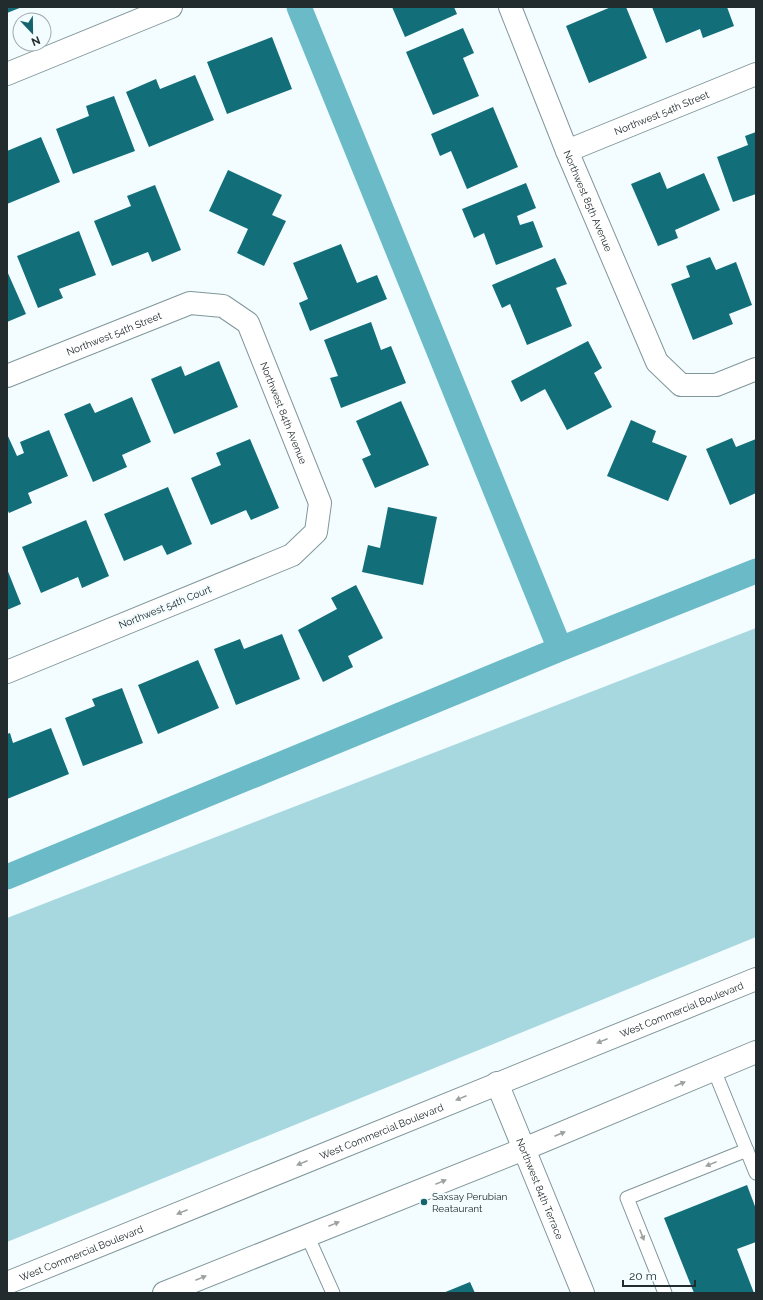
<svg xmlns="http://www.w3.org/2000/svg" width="763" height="1300" font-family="Raleway,sans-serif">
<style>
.green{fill:#a7d8df}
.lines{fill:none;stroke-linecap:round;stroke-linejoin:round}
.canal{stroke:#6abbc7;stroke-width:25}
.building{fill:#126f7a}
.lane-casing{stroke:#81979b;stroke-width:15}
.street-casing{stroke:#81979b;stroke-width:24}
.highway-casing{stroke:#81979b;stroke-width:24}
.lane{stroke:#fff;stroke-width:13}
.street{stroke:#fff;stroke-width:22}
.highway{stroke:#fff;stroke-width:22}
.oneway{fill:#9ca0a0}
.poi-dot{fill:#16636d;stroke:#f3fcfe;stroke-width:1.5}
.labels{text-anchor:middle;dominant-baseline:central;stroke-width:4;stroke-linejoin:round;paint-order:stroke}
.street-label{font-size:10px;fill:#222b2d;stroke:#f3fcfe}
.poi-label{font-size:10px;fill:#222b2d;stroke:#f3fcfe;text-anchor:start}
</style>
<rect width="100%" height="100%" fill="#f3fcfe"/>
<!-- green -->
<path class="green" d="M 756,628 L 756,937 L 7,1242 L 7,918 Z"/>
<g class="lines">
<!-- canal -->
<path class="canal" d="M 299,7 L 560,649
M 7,877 L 560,649 L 756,571"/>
</g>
<!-- building -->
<path class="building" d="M 7,7 L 22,7 L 7,13 Z
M 392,7 L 454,7 L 457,14 L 405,37 Z
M 611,7 L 626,7 L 647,58 L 589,83 L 566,26 Z
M 652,7 L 727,7 L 734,26 L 703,38 L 700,29 L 666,43 Z
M 463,28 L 474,53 L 463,58 L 479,96 L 433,115 L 406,52 Z
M 272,37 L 292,89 L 227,114 L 207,62 Z
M 195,75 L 214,120 L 149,147 L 126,92 L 156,79 L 160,89 Z
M 114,96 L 135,151 L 73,174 L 56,129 L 89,116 L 86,106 Z
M 493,107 L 518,167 L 467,189 L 451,151 L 440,156 L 431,134 Z
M 756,132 L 756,194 L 733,202 L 717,157 L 748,145 L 745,136 Z
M 41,137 L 60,182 L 7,204 L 7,151 Z
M 228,170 L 282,195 L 272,215 L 286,221 L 264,266 L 237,253 L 248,229 L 209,211 Z
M 660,172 L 667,189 L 704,173 L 720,210 L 675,230 L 678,238 L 658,246 L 631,184 Z
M 526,183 L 536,208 L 517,216 L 520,225 L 533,221 L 543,247 L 496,265 L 484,233 L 474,238 L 462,209 Z
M 155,185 L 181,250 L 152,262 L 148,252 L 112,266 L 94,221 L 131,206 L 127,196 Z
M 79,231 L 96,275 L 59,289 L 63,298 L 38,308 L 17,256 Z
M 341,244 L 357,283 L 377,275 L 387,299 L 310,331 L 299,303 L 308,299 L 293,263 Z
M 710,257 L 716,270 L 736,262 L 752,305 L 729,314 L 733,324 L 693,340 L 671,284 L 690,277 L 686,266 Z
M 555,258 L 567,284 L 556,288 L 572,326 L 527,345 L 510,304 L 502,308 L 492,285 Z
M 7,271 L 26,314 L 7,322 Z
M 371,322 L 381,350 L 391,346 L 406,383 L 341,408 L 330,378 L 338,376 L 324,340 Z
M 588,341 L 602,368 L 594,373 L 612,407 L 567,430 L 545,389 L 521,402 L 511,381 Z
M 219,361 L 238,407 L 174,434 L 151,379 L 181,366 L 185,376 Z
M 132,397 L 151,442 L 122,455 L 127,467 L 93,482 L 64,414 L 90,403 L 95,413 Z
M 401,401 L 429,465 L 375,488 L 362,459 L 371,455 L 356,421 Z
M 631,420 L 656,431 L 652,442 L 687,456 L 668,501 L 607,476 Z
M 49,430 L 68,476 L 28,493 L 32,503 L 9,513 L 7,509 L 7,434 L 17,456 L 24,453 L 20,442 Z
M 732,438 L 736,447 L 756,439 L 756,493 L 730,505 L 706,449 Z
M 250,439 L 279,508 L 251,520 L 246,510 L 211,525 L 191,478 L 221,465 L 216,453 Z
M 168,487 L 192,544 L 167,555 L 162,545 L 124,561 L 104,514 Z
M 388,507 L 437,517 L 423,585 L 362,572 L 368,545 L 380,548 Z
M 86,520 L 109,576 L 82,588 L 78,577 L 41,593 L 22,547 Z
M 7,569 L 21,604 L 7,610 Z
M 356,585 L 383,638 L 348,656 L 353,667 L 323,682 L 298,630 L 337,609 L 331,598 Z
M 282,634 L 300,679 L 236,705 L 214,649 L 240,639 L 244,649 Z
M 198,660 L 219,708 L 158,734 L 138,685 Z
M 122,688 L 143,743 L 83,766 L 65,718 L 95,706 L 92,699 Z
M 51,728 L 69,774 L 7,799 L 7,734 L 10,733 L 13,743 Z
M 747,1185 L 756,1209 L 756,1242 L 737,1249 L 754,1293 L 694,1293 L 664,1218 Z
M 470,1282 L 475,1293 L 443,1293 Z"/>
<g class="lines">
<defs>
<path id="lane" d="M 714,1070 L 756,1173
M 307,1235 L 333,1293
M 665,1293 L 627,1198 L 747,1150"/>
<g id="street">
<path id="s1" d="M 510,7 L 567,151 L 657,362 L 681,385 L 716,385 L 756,369"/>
<path d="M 7,74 L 171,7"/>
<path id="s2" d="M 567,151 L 756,74"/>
<path id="s3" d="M 7,376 L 190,303 L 223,306 L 248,323 L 320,503 L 316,532 L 292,555 L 7,672"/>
<path id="s4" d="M 497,1083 L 583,1293"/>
</g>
<g id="highway">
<path id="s5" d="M 7,1283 L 756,979"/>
<path d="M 164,1293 L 524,1149 L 756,1052"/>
</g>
</defs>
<!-- lane casing -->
<use href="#lane" class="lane-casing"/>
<!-- street casing -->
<use href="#street" class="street-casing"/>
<!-- highway casing -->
<use href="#highway" class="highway-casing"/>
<!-- lane -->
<use href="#lane" class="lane"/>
<!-- street -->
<use href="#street" class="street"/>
<!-- highway -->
<use href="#highway" class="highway"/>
</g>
<!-- one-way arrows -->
<defs><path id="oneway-solid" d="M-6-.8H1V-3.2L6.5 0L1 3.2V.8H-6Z"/></defs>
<g class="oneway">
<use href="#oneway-solid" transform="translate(602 1041) rotate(158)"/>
<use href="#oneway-solid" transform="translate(680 1084) rotate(-23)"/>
<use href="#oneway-solid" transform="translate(461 1098) rotate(158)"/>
<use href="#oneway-solid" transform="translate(560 1134) rotate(-23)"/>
<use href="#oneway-solid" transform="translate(302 1163) rotate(158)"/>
<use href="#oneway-solid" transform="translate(711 1164) rotate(158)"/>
<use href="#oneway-solid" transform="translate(441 1182) rotate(-22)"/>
<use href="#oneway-solid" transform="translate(182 1212) rotate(158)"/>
<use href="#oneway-solid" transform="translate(334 1224) rotate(-22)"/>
<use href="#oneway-solid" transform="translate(642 1235) rotate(68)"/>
<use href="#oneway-solid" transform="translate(201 1278) rotate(-22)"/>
</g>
<!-- markers -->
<circle class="poi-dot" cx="424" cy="1202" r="4"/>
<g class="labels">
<!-- street labels -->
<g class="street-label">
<text stroke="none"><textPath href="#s2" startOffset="102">Northwest 54th Street</textPath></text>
<text stroke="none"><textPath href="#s1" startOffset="209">Northwest 85th Avenue</textPath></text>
<text stroke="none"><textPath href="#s3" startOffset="115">Northwest 54th Street</textPath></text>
<text stroke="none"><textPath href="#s3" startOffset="357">Northwest 84th Avenue</textPath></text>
<text transform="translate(165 607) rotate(-22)">Northwest 54th Court</text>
<text stroke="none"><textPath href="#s5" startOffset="728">West Commercial Boulevard</textPath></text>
<text stroke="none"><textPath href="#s5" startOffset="404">West Commercial Boulevard</textPath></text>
<text stroke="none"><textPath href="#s4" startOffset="114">Northwest 84th Terrace</textPath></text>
<text stroke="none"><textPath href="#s5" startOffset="80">West Commercial Boulevard</textPath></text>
</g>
<!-- poi labels -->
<g class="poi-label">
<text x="432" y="1196">Saxsay Perubian<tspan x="432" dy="12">Reataurant</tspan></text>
</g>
</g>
<!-- border -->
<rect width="763" height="1300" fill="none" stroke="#222b2d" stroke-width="16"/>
<!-- north arrow -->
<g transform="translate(32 32) rotate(158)"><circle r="19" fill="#f3fcfe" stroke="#9fa8aa"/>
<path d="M0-3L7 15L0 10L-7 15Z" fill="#16636d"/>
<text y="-6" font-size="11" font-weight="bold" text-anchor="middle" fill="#222b2d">N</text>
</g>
<!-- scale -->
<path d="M623 1280v6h72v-6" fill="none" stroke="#222b2d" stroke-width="2"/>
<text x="629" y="1280" font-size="12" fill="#222b2d" stroke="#f3fcfe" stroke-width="3" paint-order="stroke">20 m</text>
</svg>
